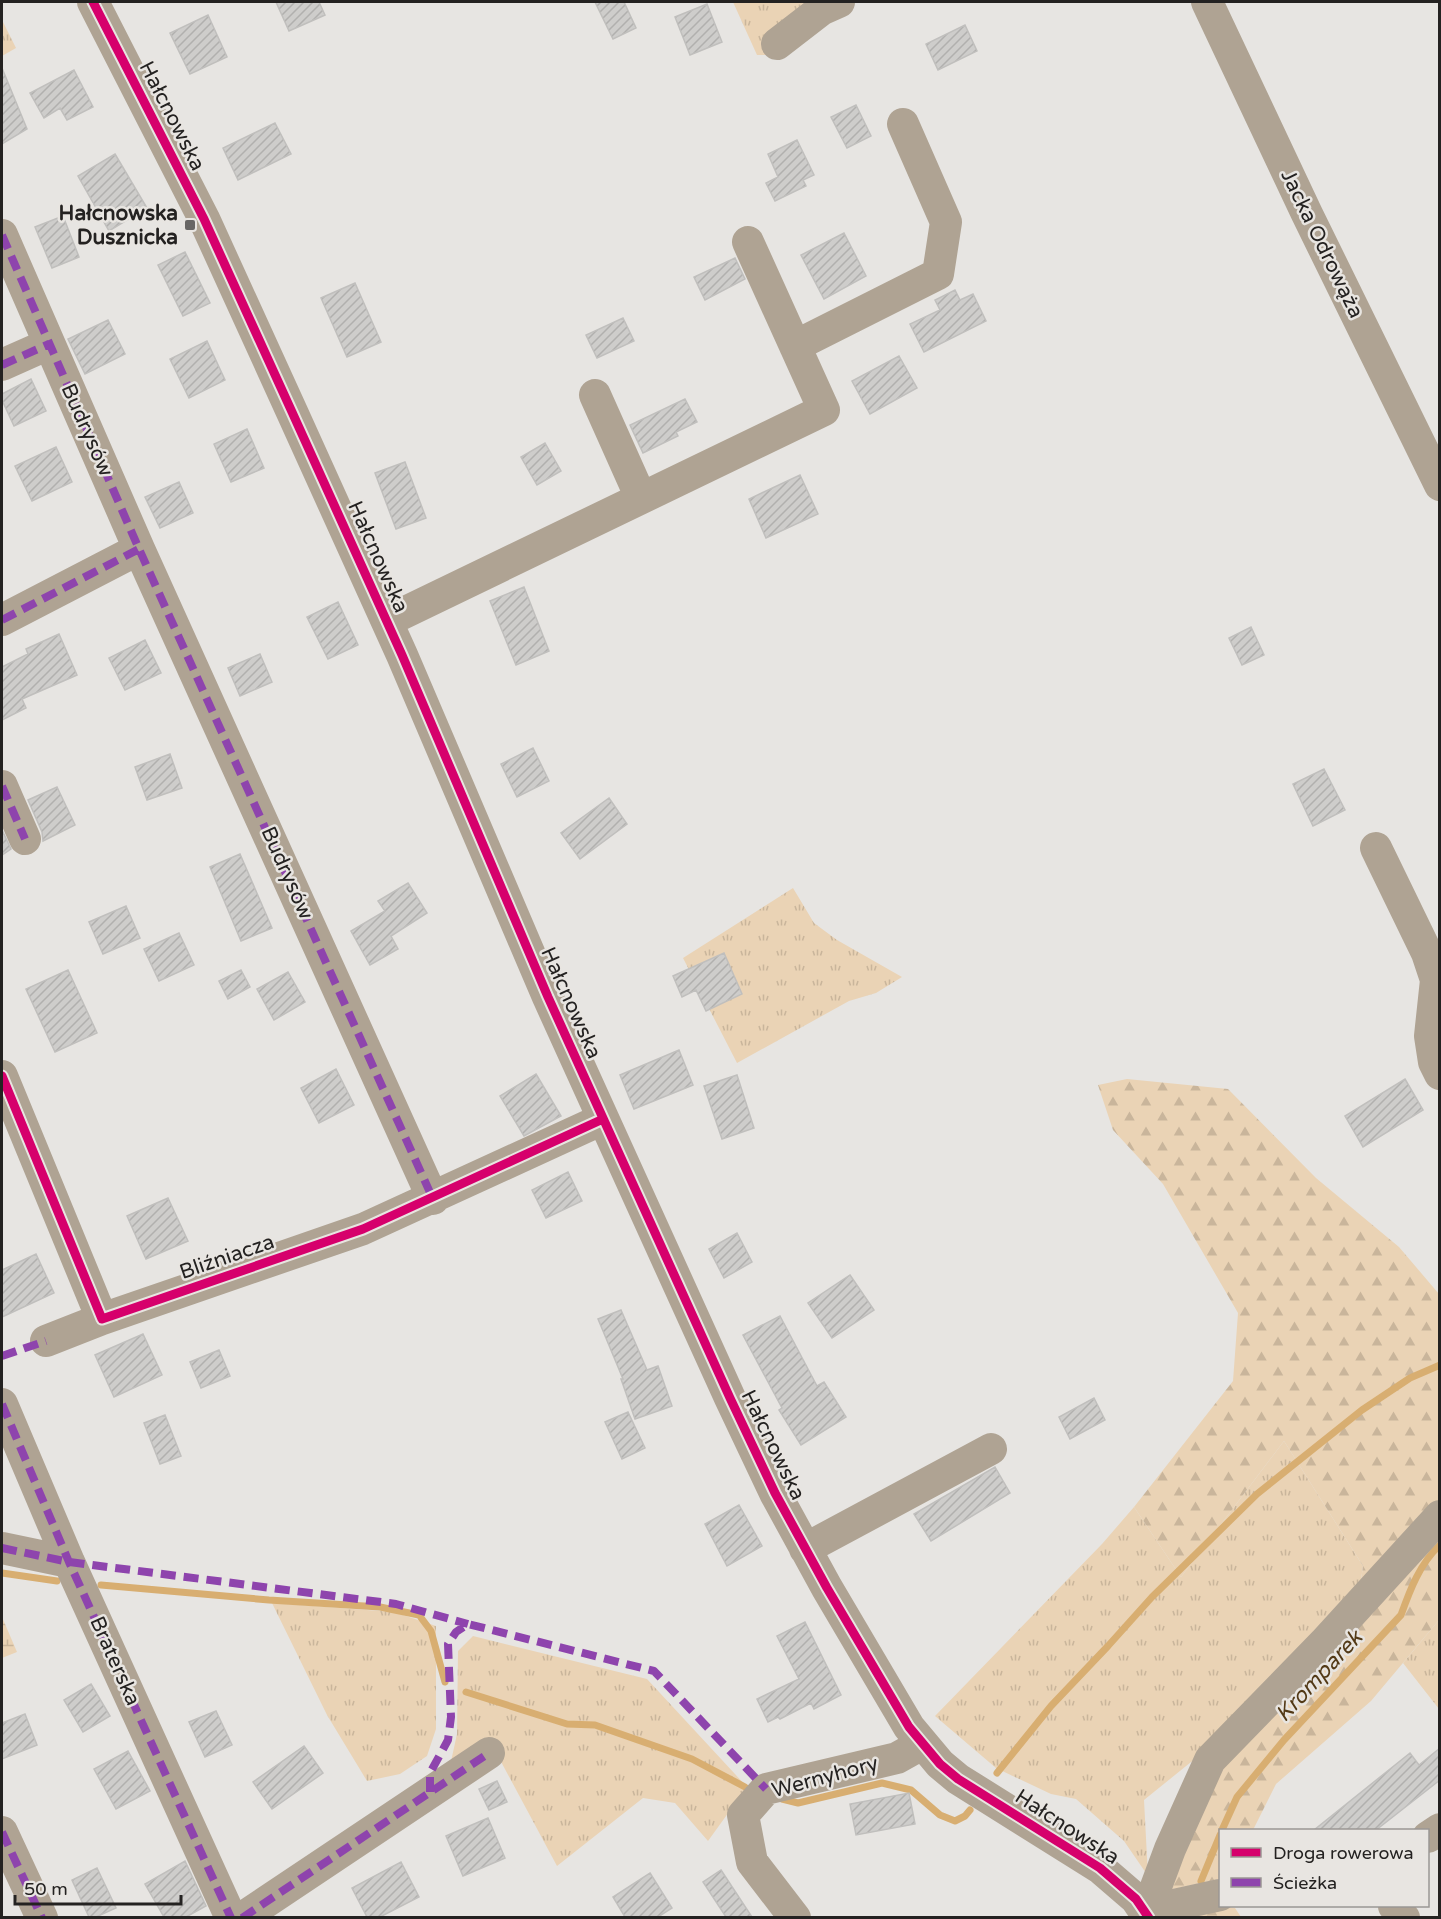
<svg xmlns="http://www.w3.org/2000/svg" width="1441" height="1919" font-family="'Varela Round',sans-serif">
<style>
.grass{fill:url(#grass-tufts)}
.forest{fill:url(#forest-firs)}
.wetland{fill:url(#wetland-marsh)}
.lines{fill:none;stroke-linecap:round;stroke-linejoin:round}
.stream{stroke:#d8ae71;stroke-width:7}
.building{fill:url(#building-hatch);stroke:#c0bfbd;stroke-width:1.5}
.minor{stroke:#afa393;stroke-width:32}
.quiet{stroke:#8e44ad;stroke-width:8;stroke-dasharray:15 8;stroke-linecap:butt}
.cycleway-casing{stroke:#e8e5e1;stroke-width:13}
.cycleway{stroke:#d6006c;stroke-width:9}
.poi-dot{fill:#686665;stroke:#e8e5e1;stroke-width:2}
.labels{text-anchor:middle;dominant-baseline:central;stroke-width:5;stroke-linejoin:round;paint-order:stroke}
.street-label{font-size:21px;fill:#242221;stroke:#e8e5e1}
.poi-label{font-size:21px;font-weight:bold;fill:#242221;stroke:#e8e5e1;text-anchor:end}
.water-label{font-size:22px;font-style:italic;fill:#523916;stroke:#e8e5e1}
</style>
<defs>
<pattern id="grass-tufts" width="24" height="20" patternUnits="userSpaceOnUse" patternTransform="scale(1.5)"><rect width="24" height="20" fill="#ead3b5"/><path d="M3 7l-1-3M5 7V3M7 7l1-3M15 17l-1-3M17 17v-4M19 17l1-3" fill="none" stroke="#c9b59b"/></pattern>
<pattern id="forest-firs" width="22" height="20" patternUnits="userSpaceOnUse" patternTransform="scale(1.5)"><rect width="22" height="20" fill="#ead3b5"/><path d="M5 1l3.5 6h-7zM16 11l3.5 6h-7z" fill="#c9b59b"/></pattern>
<pattern id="wetland-marsh" width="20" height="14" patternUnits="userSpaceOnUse" patternTransform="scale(1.5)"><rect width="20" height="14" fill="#ead3b5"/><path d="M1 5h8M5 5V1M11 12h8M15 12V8" fill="none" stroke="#c9b59b"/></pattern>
<pattern id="building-hatch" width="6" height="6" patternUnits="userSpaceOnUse" patternTransform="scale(1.5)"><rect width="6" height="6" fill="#cecdcb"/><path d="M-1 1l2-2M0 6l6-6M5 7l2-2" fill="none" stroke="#b1b0ae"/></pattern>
</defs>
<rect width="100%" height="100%" fill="#e7e5e2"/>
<!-- grass -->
<path class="grass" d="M 733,2 L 819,2 L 778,55 L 757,55 Z
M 2,20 L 16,48 L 2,56 Z
M 793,888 L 814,923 L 837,940 L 902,977 L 876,993 L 849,1001 L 737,1063 L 683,958 Z
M 1284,1441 L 1363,1566 L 1359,1594 L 1201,1754 L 1144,1800 L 1148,1876 L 1124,1841 L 1076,1799 L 1051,1794 L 996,1768 L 935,1716 L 1102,1544 L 1134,1507 L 1181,1577 Z
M 272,1603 L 394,1612 L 436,1626 L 436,1729 L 427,1756 L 400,1774 L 367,1781 L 327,1715 Z
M 1439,1620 L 1439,1709 L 1403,1663 Z
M 473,1636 L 647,1679 L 747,1787 L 708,1841 L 675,1803 L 643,1798 L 557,1866 L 491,1743 L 450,1766 L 457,1734 L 458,1651 Z"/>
<!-- forest -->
<path class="forest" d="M 1127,1079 L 1228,1089 L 1316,1178 L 1399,1247 L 1439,1294 L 1439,1620 L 1371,1701 L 1276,1784 L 1253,1830 L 1220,1830 L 1220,1879 L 1169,1890 L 1219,1772 L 1355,1624 L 1363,1566 L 1284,1441 L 1181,1577 L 1134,1507 L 1233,1381 L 1238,1313 L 1163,1184 L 1113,1130 L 1098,1085 Z
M 1212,1905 L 1235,1908 L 1241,1917 L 1176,1917 Z"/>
<!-- wetland -->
<path class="wetland" d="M 2,1617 L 17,1652 L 2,1658 Z"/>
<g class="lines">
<!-- stream -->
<path class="stream" d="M 2,1573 L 57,1581
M 101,1585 L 269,1600 L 380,1607 L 419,1615 L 431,1631 L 445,1682
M 466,1692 L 567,1724 L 595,1725 L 692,1759 L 745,1787
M 997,1773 L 1051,1706 L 1108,1646 L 1152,1597 L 1257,1494 L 1362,1410 L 1410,1378 L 1440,1365
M 782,1799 L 798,1803 L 882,1783 L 911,1790 L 940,1815 L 955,1821 L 965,1816 L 970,1810
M 1222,1830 L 1237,1797 L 1284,1740 L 1401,1615 C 1410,1590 1420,1563 1440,1545
M 1201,1881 L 1220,1835"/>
</g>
<!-- building -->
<path class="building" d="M 276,2 L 319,2 L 325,15 L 289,31 Z
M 595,2 L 624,2 L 636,28 L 613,39 Z
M 707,4 L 722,42 L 690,55 L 675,17 Z
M 208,15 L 227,57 L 190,74 L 170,33 Z
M 965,25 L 977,51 L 938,70 L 926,44 Z
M 2,68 L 27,129 L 2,144 Z
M 74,70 L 93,107 L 67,120 L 60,108 L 44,118 L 30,93 Z
M 856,105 L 871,136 L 847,148 L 831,117 Z
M 275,123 L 291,154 L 238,180 L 223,148 Z
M 797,140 L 814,175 L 803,180 L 806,186 L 775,201 L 766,183 L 778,177 L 768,154 Z
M 115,154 L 147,208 L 109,231 L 78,176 Z
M 63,216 L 79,257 L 52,268 L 35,227 Z
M 844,233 L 866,276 L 824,299 L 801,255 Z
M 185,252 L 210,303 L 183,316 L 158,265 Z
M 735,258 L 745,279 L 705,300 L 694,277 Z
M 355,283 L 381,342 L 347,357 L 321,298 Z
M 955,290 L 960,300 L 973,294 L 986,321 L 924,352 L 910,324 L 940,310 L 935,300 Z
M 623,318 L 634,341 L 597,358 L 586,335 Z
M 108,320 L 125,354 L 85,374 L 68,339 Z
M 207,341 L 225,380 L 189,398 L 170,359 Z
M 899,356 L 917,388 L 870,414 L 852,381 Z
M 31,379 L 46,411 L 14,426 L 2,400 L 2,394 Z
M 685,399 L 697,422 L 676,432 L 678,436 L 643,453 L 630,425 Z
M 247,429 L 264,468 L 231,482 L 214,444 Z
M 545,443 L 561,471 L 537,485 L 521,457 Z
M 56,447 L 72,482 L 32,501 L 15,466 Z
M 405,462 L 426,518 L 396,529 L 375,473 Z
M 800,475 L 818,514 L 766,538 L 749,499 Z
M 179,482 L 193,513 L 160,528 L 145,497 Z
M 524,587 L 549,651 L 516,665 L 490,601 Z
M 338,602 L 358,645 L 328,659 L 307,617 Z
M 1251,627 L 1264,655 L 1242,665 L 1229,638 Z
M 59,634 L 77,675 L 22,699 L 26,708 L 2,720 L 2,667 L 28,654 L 26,649 Z
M 145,640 L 161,673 L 125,690 L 109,658 Z
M 260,654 L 272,682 L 240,696 L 228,668 Z
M 533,748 L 549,781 L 517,797 L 501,764 Z
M 170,754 L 182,788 L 147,800 L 135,767 Z
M 1324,769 L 1345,810 L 1313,826 L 1293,784 Z
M 57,787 L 75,825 L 43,841 L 42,832 L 28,800 Z
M 609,798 L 627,824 L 580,859 L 561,833 Z
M 2,830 L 11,849 L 2,855 Z
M 240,854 L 272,928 L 241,941 L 210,867 Z
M 408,883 L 427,913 L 391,936 L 398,949 L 370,965 L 351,931 L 385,911 L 378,901 Z
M 126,906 L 140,938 L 103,954 L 89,922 Z
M 179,933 L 194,965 L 159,981 L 144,949 Z
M 724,953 L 742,994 L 706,1011 L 696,990 L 682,997 L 673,976 Z
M 68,970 L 97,1033 L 55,1052 L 26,989 Z
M 241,970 L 250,987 L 228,999 L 219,981 Z
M 288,972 L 305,1002 L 274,1020 L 257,989 Z
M 679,1050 L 693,1085 L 634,1109 L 620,1075 Z
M 336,1069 L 354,1105 L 319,1123 L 301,1088 Z
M 536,1074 L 561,1116 L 524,1136 L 500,1096 Z
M 737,1075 L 754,1128 L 722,1139 L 704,1086 Z
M 1405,1079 L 1423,1110 L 1363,1147 L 1345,1116 Z
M 568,1172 L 582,1201 L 546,1218 L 532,1190 Z
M 168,1198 L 188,1241 L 146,1259 L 127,1216 Z
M 737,1233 L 752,1262 L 724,1278 L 709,1249 Z
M 36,1254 L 54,1293 L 2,1317 L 2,1270 Z
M 850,1275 L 874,1310 L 832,1338 L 808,1303 Z
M 621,1310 L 647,1370 L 658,1366 L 672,1406 L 635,1419 L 621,1379 L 623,1379 L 598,1319 Z
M 780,1316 L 817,1386 L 824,1382 L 846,1417 L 801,1445 L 779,1410 L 782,1408 L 743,1335 Z
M 143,1334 L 162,1375 L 114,1397 L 95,1355 Z
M 219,1350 L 230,1376 L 201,1388 L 190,1362 Z
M 1094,1398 L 1105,1420 L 1070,1439 L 1059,1417 Z
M 628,1412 L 645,1448 L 622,1459 L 605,1422 Z
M 165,1415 L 181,1456 L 160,1464 L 144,1423 Z
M 995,1467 L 1010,1493 L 931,1541 L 914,1514 Z
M 739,1505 L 762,1546 L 727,1566 L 705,1524 Z
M 805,1622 L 841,1695 L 814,1709 L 811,1703 L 780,1719 L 778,1717 L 768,1722 L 757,1699 L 799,1679 L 777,1636 Z
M 91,1684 L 110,1716 L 83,1732 L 64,1700 Z
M 216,1711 L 232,1745 L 205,1757 L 189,1722 Z
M 25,1714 L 37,1745 L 2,1759 L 2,1723 Z
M 304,1746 L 323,1773 L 272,1809 L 253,1782 Z
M 1440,1748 L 1440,1780 L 1376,1830 L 1314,1830 L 1410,1753 L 1419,1765 Z
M 128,1751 L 150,1791 L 116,1809 L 94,1769 Z
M 497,1781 L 507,1802 L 489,1810 L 479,1789 Z
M 909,1793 L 915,1824 L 856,1835 L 850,1804 Z
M 488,1818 L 505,1858 L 463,1876 L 446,1836 Z
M 185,1861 L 206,1906 L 186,1917 L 164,1917 L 145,1884 Z
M 401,1862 L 419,1897 L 380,1917 L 367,1917 L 352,1888 Z
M 97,1868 L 116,1908 L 96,1917 L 89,1917 L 72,1880 Z
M 721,1870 L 752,1917 L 726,1917 L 703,1882 Z
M 650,1873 L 672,1908 L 658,1917 L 625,1917 L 613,1897 Z"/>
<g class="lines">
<!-- minor -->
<path class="minor" d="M 93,2 L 204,219 L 292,412 L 402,655 L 548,997 L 730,1398 L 775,1493 L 827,1588 L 909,1727 L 940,1764 L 958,1779 L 1100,1868 L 1136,1899 L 1149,1918
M 1207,2 L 1307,214 L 1440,485
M 777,44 L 821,10 L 839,2
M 2,235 L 139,549 L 433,1199
M 795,346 L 938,274 L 946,222 L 903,124
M 2,365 L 49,344
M 595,395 L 641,498
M 2,620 L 139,549
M 387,621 L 824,410 L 748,242
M 2,786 L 25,839
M 1376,848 L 1427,953 L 1436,980 L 1430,1036 L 1434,1062 L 1440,1074
M 2,1076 L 102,1319 L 363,1229 L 603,1119
M 46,1341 L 102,1319
M 2,1404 L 69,1562 L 231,1918
M 2,1548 L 69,1562
M 805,1549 L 991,1449
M 2,1832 L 42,1918
M 1428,1837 L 1440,1829
M 1394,1906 L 1404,1918
M 1147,1911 L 1170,1849 L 1210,1760 L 1324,1643 L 1440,1516
M 1147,1911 L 1220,1895
M 242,1918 L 489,1753
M 795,1918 L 752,1862 L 743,1815 L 766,1789 L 897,1758 L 922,1744"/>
<!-- quiet -->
<path class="quiet" d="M 2,235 L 139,549 L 433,1199
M 2,365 L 49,344
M 2,620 L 139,549
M 2,786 L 25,839
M 2,1356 L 46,1341
M 2,1404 L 69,1562 L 231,1918
M 2,1548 L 69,1562 L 396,1604 L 468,1624
M 430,1792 L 430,1773 L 448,1740 L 451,1717 L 448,1644 L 456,1632 L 468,1624 L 654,1671 L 766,1789
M 2,1832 L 42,1918
M 242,1918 L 489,1753"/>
<defs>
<path id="cycleway" d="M 93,2 L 204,219 L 292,412 L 402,655 L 548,997 L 730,1398 L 775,1493 L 827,1588 L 909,1727 L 940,1764 L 958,1779 L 1100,1868 L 1136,1899 L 1149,1918
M 2,1076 L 102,1319 L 363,1229 L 603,1119"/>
</defs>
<!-- cycleway casing -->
<use href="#cycleway" class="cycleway-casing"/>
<!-- cycleway -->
<use href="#cycleway" class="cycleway"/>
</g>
<!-- markers -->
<rect class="poi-dot" x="184" y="219" width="12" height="12" rx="3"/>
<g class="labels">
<!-- street labels -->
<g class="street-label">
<text transform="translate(172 116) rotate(63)">Hałcnowska</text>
<text transform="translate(1322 244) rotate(64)">Jacka Odrowąża</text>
<text transform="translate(87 430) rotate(66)">Budrysów</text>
<text transform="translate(378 557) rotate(66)">Hałcnowska</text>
<text transform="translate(287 873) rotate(66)">Budrysów</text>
<text transform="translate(571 1003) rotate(66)">Hałcnowska</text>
<text transform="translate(227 1257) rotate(-19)">Bliźniacza</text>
<text transform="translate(773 1445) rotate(64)">Hałcnowska</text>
<text transform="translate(115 1661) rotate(66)">Braterska</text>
<text transform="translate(825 1777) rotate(-15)">Wernyhory</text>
<text transform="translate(1067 1827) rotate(33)">Hałcnowska</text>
</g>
<!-- poi labels -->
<g class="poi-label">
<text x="178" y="213">Hałcnowska<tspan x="178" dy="24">Dusznicka</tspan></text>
</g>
<!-- water labels -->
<g class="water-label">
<text transform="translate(1319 1676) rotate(-47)">Kromparek</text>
</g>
</g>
<!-- border -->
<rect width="1441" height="1919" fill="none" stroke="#242221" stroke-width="6"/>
<!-- legend -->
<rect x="1219" y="1829" width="210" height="78" fill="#e8e5e1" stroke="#9a9794" stroke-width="1.5"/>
<rect x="1231" y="1848" width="30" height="9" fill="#d6006c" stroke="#9a9794" stroke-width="1.5"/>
<text x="1273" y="1859" font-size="18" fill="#242221">Droga rowerowa</text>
<rect x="1231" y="1878" width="30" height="9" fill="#8e44ad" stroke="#9a9794" stroke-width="1.5"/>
<text x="1273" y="1889" font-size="18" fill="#242221">Ścieżka</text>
<!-- scale -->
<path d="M15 1895v9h166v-9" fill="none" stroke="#242221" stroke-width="3"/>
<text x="24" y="1895" font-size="18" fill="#242221" stroke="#e8e5e1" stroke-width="4.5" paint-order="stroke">50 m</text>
</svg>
